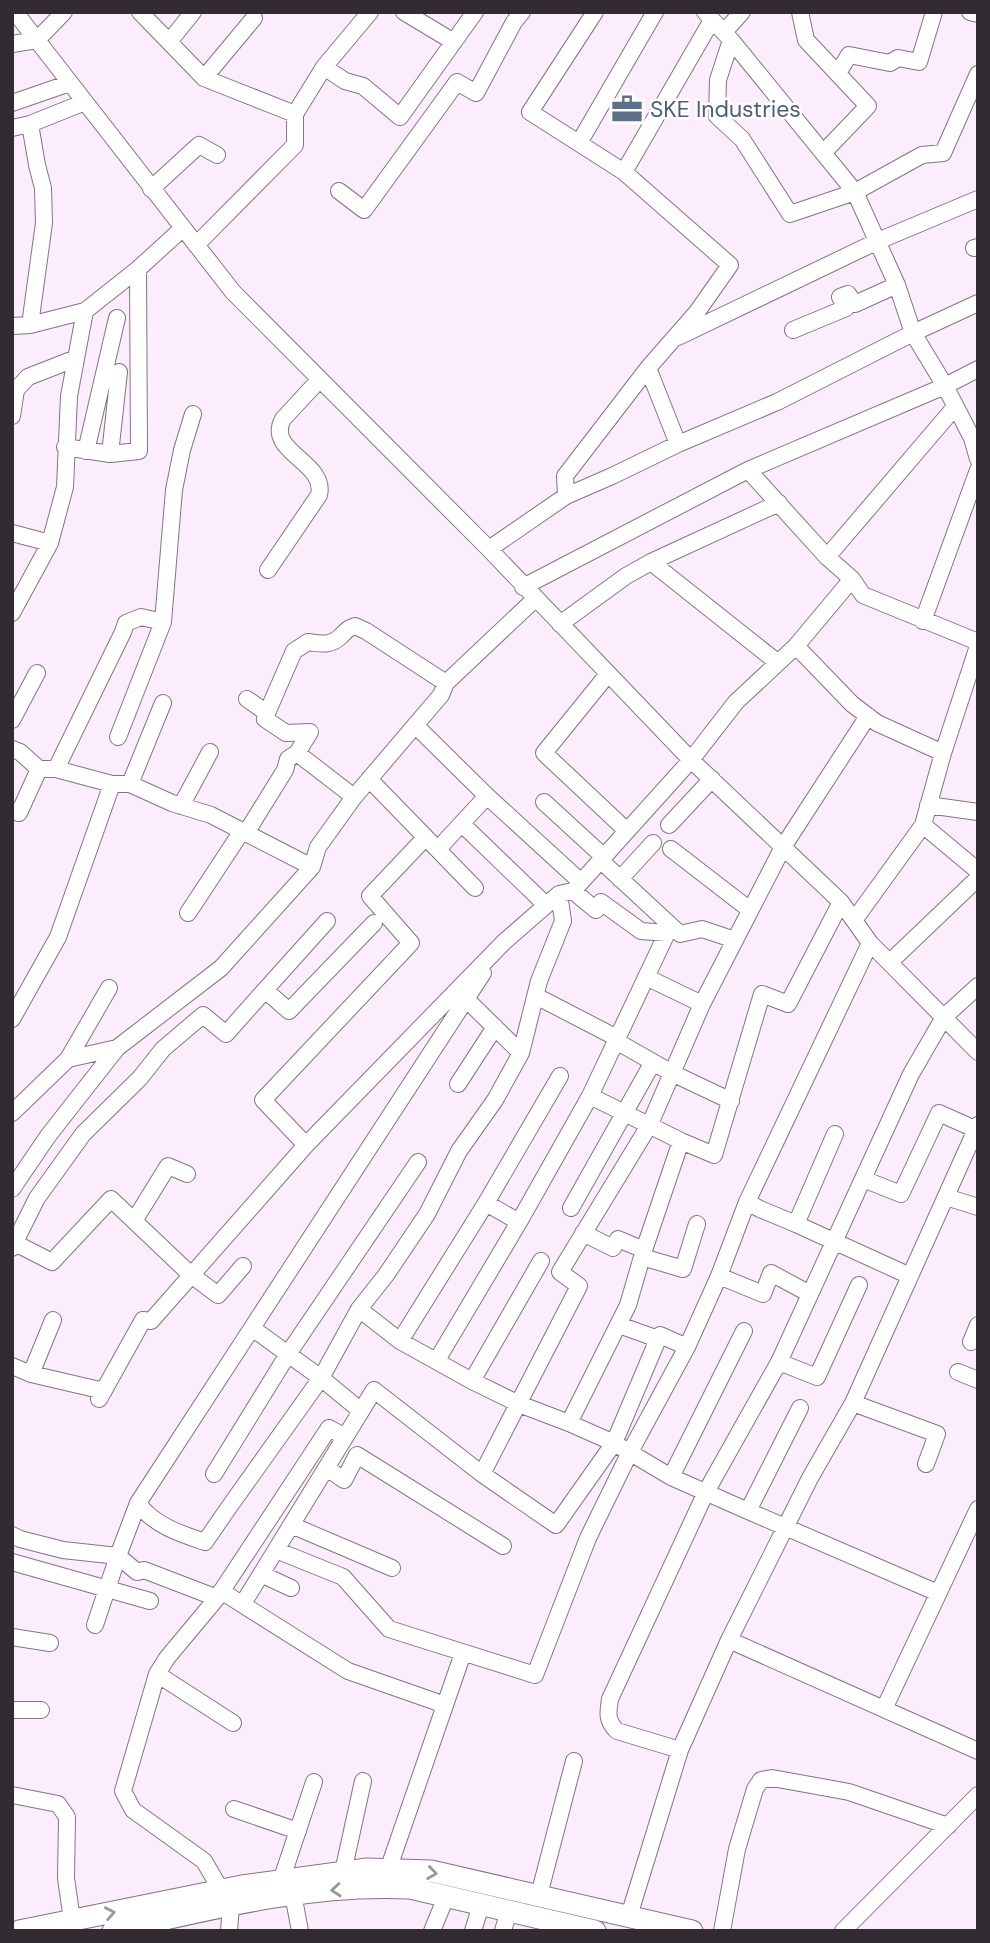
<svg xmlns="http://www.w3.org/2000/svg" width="990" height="1943" font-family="'DM Sans',sans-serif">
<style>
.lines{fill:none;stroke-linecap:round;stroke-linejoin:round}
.minor-casing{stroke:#827583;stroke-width:18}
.major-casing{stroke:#827583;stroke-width:23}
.minor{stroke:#fff;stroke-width:16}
.major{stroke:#fff;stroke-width:21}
.oneway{stroke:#989698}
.labels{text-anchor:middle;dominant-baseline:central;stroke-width:5;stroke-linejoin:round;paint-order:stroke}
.service-label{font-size:23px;fill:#4e5e75;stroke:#fff;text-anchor:start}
</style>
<rect width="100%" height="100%" fill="#fcedfc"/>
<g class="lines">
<defs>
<path id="minor" d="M 15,12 L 233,292 L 489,549 L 691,760 L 841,902 L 870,943 L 978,1052
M 140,12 L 204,78 L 295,114
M 404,12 L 454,42
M 705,12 L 731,40 L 855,192 L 897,285 L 913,333 L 945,386 L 972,438 L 978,459
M 800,12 L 806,40 L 868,106 L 823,153
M 970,12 L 978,14
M 724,32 L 742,12
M 731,40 L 718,80 L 717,116 L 742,139 L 790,214 L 855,192 L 922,155 L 943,153 L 978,74
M 169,42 L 193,12
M 12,44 L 37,40 L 64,12
M 324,67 L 345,81 L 363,86 L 400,117 L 475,12
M 838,73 L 849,55 L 890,63 L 898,58 L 919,62 L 934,12
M 204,78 L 254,18
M 12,103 L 70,83
M 12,128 L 30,124 L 85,102
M 579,143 L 655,12
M 624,172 L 712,20
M 151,189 L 199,145 L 217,155
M 339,191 L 364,210 L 457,82 L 476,93 L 514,22 L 522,12
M 196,245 L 295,145 L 295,114 L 324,67 L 370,12
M 974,248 L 978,247
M 30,325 L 44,223 L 43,188 L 37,165 L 30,124
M 12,326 L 30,325 L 85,311 L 138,269 L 182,229
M 793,330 L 846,308 L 840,297 L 848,294 L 855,304 L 897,285
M 678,337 L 878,241 L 978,199
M 648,368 L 678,444
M 12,416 L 16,390 L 28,377 L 74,359
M 65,447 L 110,454 L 139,451 L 138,269
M 86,451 L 117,318
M 110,454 L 119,372
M 748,470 L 827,557 L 852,579 L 863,595 L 978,642
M 566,496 L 565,476 L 648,368 L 697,312 L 730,265 L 624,172 L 530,112 L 595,12
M 12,533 L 50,543 L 12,613
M 50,543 L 65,487 L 69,396 L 85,311
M 489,549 L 566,496 L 612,476 L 678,444 L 777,402 L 913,333 L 978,303
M 827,557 L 955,407
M 651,562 L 777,662
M 268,570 L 319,495 C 327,462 265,452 283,419 L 320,379
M 523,587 L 748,470 L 945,386 L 978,369
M 923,621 L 978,470
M 560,624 L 626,576 L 651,562 L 779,503
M 796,646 L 852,704 L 877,723 L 943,753
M 608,674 L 544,753 L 627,831
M 446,683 L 535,599
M 247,699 L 267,713 L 265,719 L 286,733 L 310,732 L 297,753 L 354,797
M 12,720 L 37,673
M 415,725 L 487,796
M 118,737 L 163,622 L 174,490 L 182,450 L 193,414
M 12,749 L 20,752 L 39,769 L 56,769 L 112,784 L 130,784 L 172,803 L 211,815 L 312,867
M 56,769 L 123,632 L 126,623 L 141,617 L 163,622
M 369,779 L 475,888
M 130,784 L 163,703
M 544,802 L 604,857
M 928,805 L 978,812
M 181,806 L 210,752
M 12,811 L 19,813 L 39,769
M 462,824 L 546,905
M 669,825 L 712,779
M 923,825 L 978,871
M 246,833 L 285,770 L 288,759 L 297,753
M 438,849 L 487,796 L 581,882
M 671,849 L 750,910
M 600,860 L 680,934 L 702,929 L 735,940
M 620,879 L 653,843
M 188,913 L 242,831
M 855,919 L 923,825 L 943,753 L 978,646
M 890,962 L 978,878
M 646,977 L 702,1004
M 265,990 L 327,921
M 536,996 L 617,1038
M 466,999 L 521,1053
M 12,1019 L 58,937 L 112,784
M 616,1041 L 672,1073 L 731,1101
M 68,1059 L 109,988
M 458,1084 L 495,1027
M 590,1096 L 681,1141
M 12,1113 L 68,1059 L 117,1048
M 306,1145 L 263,1100 L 411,943 L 370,896 L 425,838
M 863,1179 L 901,1194 L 939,1113 L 977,1130
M 12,1189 L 48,1136 L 117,1048 L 221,968 L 312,867 L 318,847 L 354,797 L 441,695 L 446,683 L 366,631 L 355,626 C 347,629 347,630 341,636 C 331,646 321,644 308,642 L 294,651 L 267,713
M 946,1197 L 978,1207
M 747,1202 L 760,1209 L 796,1224 L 910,1276
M 486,1203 L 519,1222
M 571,1208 L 653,1062
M 134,1221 L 168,1166 L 187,1174
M 796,1224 L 835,1134
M 583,1233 L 613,1248 L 618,1239 L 644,1250
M 15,1243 L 52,1262 L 111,1199 L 190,1274 L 218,1295 L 243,1266
M 12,1248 L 37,1198 L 83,1134 L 140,1078 L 163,1049 L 203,1015 L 226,1034 L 265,990 L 289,1011 L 374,923
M 642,1257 L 683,1269 L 697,1224
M 719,1276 L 763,1294 L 771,1273 L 810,1294
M 359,1309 L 400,1341 L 472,1381 L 519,1404 L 569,1423 L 614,1443 L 671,1477 L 748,1511 L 800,1408
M 619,1325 L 658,1339 L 660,1335 L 687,1347
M 252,1328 L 321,1378 L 361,1411
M 400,1341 L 486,1203 L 560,1076
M 971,1342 L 978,1325
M 437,1360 L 519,1222 L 590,1096 L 667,933 L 641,931 L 601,902 L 596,910 L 573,891
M 779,1362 L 817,1377 L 859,1285
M 12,1366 L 31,1374 L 53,1320
M 958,1372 L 978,1380
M 31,1374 L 104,1391
M 472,1381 L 541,1261
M 99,1399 L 143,1320 L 151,1321 L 306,1145 L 504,942 L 559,894 L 573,891 L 691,760 L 736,702 L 796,646 L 852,579
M 853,1403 L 937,1434 L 926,1464
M 569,1423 L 628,1305 L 644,1250 L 681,1141 L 714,1155 L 762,994 L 788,1004 L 841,902
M 327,1468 L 344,1480 L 357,1455 L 503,1546
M 214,1474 L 288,1354 L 418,1162
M 482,1474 L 579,1286 L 560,1272 L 650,1124 L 702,1004 L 783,847 L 868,716
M 671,1477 L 744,1331
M 138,1503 C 153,1525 181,1534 205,1542 L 227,1510 L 321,1378 L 359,1309 L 386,1275 L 427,1214 L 459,1151 L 495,1100 L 521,1053 L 539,981 L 563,921 L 559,894
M 748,1511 L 938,1593
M 291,1525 L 392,1568
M 12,1535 L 20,1539 L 63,1550 L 118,1556 L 138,1503 L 483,973
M 276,1550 L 343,1577 L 389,1629 L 535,1675 L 588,1538 L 630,1452 L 687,1347 L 719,1276 L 747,1202 L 870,943
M 12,1562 L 150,1601
M 261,1574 L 291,1588
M 221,1591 L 348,1671 L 445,1705
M 247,1597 L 374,1390 L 482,1474 L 556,1525 L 614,1443 L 658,1339
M 95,1625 L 118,1556 L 137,1572 L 144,1570 L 217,1598
M 12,1637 L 50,1643
M 729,1640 L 978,1751
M 157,1674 L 233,1723
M 884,1709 L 978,1509
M 12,1710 L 41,1710
M 680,1750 L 617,1731 C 606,1720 608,1713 610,1699 L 706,1492 L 779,1362 L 911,1074 L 944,1017 L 978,986
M 12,1795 L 58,1804 L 67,1817 L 66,1878 L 72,1920
M 234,1809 L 298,1831
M 388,1870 L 463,1653
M 343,1872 L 363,1781
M 281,1881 L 314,1782
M 218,1891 L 218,1885 L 204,1861 L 133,1810 L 123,1791 L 157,1674 L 167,1658 L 217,1598 L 329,1428 L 345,1437
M 293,1894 L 300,1931
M 539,1895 L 574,1761
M 629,1916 L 680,1750 L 729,1640 L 810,1478 L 853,1403 L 978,1125
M 229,1931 L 231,1905
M 432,1931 L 446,1897
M 473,1931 L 481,1905
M 503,1931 L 509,1910
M 722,1931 L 737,1849 L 755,1789 L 761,1780 L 772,1778 L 849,1792 L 948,1826
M 843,1931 L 978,1795"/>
<path id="major" d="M 19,1931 L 242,1886 L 367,1869 L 431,1871 L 692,1931
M 113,1931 C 210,1909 310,1883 410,1888 L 595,1931"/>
</defs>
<!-- minor casing -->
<use href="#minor" class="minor-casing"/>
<!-- major casing -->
<use href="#major" class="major-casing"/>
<!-- minor -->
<use href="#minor" class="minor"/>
<!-- major -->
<use href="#major" class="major"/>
</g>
<!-- one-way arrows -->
<defs><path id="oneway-chevron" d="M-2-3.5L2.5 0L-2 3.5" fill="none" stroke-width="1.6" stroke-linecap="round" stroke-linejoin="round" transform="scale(1.75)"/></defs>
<g class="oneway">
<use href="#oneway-chevron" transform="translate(432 1873) rotate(8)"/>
<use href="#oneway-chevron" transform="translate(336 1890) rotate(175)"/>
<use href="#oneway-chevron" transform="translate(110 1913) rotate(-11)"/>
</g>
<!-- icons -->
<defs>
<symbol id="office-bare" viewBox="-9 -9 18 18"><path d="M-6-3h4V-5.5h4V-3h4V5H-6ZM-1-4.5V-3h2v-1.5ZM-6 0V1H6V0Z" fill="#5c6f8a" stroke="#fff" stroke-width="2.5" paint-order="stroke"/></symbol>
</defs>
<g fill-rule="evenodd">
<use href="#office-bare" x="605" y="87" width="44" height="44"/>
</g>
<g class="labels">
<!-- service labels -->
<g class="service-label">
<text x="650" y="109">SKE Industries</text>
</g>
</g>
<!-- border -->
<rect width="990" height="1943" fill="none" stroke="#322c32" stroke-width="28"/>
</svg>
